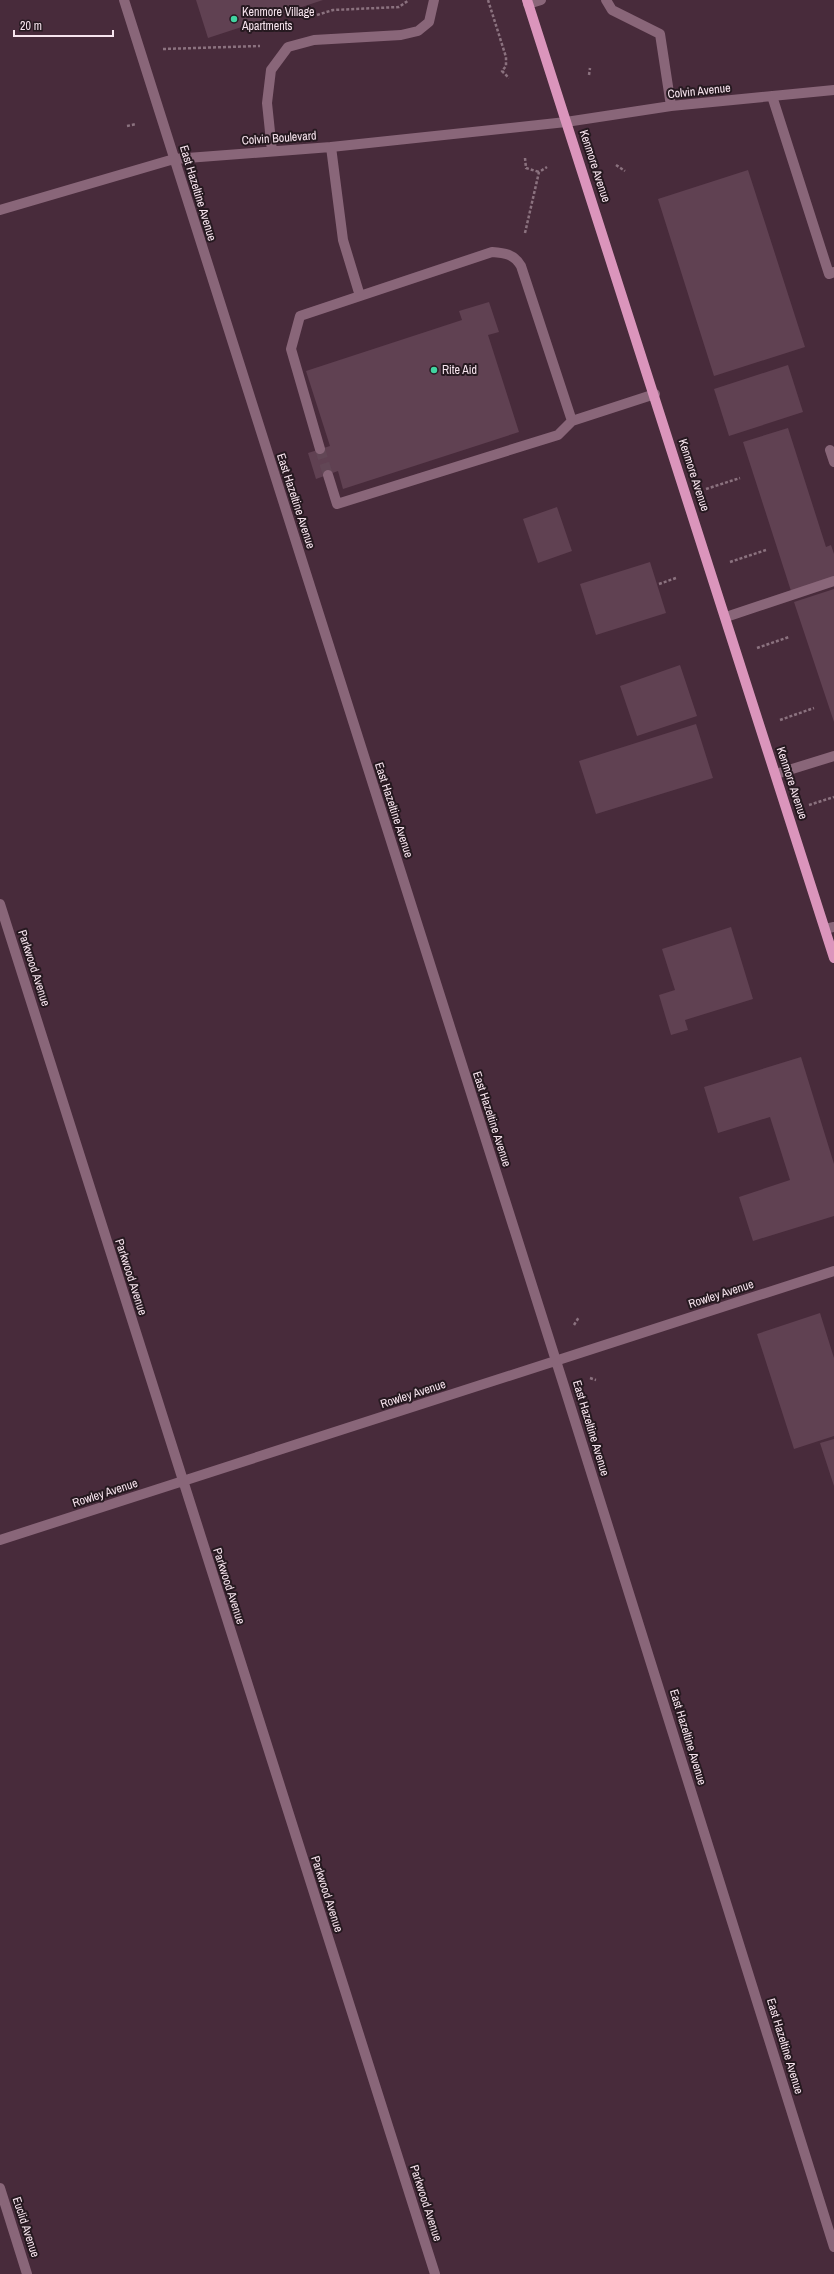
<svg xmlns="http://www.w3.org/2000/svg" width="834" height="2274" font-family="'Archivo Narrow',sans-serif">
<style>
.building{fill:#604152}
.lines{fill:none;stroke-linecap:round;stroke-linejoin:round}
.minor-tunnel{stroke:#624756;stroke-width:10;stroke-dasharray:10 5;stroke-linecap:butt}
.path{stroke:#8b727f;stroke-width:2.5;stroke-dasharray:3 2;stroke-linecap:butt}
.minor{stroke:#896679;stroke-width:10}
.major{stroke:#db95bc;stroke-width:10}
.poi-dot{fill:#41d4a1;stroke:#261920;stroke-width:1.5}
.labels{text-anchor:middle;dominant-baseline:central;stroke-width:4;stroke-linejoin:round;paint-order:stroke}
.poi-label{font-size:12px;fill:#f7e4ee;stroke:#261920;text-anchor:start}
.street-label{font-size:12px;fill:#f7e4ee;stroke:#261920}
</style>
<rect width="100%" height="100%" fill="#482b3b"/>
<!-- building -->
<path class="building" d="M 196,0 L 323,0 L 208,38 Z
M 748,170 L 805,347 L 714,376 L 658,199 Z
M 489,302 L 499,332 L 488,335 L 519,432 L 343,489 L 338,471 L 316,479 L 308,453 L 330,446 L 306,371 L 462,320 L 459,311 Z
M 788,365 L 803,412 L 729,436 L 714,389 Z
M 788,428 L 826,547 L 831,545 L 834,554 L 834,577 L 791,591 L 743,442 Z
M 557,507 L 572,551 L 538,563 L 523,519 Z
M 650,562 L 666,613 L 596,635 L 580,584 Z
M 834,589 L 834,722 L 794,602 Z
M 680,665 L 697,716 L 637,736 L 620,686 Z
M 696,724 L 713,778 L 596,814 L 579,761 Z
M 731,927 L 753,999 L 685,1020 L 688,1030 L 671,1035 L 659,995 L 675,990 L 662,949 Z
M 801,1057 L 834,1164 L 834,1216 L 753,1241 L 739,1197 L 790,1180 L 770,1117 L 718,1133 L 704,1087 Z
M 820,1313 L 834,1358 L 834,1436 L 794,1449 L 757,1334 Z
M 834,1439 L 834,1486 L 820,1443 Z"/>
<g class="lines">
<!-- minor-tunnel -->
<path class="minor-tunnel" d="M 320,449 L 328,475"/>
<!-- path -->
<path class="path" d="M 488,0 L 506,57 L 506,66 L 502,71 L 509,78
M 317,15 L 333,10 L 399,7 L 409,0
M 163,49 L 260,46
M 589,75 L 590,68
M 127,126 L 136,124
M 525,158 L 526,168 L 539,172
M 616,165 L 625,171
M 525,233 L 539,172 L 547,167
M 706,489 L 740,478
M 730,562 L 766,550
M 659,584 L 676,578
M 757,648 L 789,637
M 780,720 L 814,708
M 809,805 L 834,797
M 574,1325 L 579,1317
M 590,1378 L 596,1380"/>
<!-- minor -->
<path class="minor" d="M 124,0 L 564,1386 L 834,2247
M 606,0 L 612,10 L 660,34 L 671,106
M 528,4 L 541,0
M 772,96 L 829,274 L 834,272
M 331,147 L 343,240 L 360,296
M 272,151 L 267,103 L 271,70 L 288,47 L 314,40 L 401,35 L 418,31 L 429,22 L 434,0
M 0,210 L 174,159 L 331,147 L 566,122 L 671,106 L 834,90
M 320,449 L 291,349 L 300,316 L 492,252 C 505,253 514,254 521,266 L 572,421
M 830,450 L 834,462
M 328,475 L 337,504 L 558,435 L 572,421 L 655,394
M 726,617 L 834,581
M 776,774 L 834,756
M 0,904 L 435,2274
M 825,929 L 834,927
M 0,1540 L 834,1271
M 0,2188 L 27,2274"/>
<!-- major -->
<path class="major" d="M 527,0 L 834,958"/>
</g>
<!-- markers -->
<g class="poi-dot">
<circle cx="234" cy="19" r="4"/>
<circle cx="434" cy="370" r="4"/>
</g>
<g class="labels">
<!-- poi labels -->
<g class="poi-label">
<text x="242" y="12">Kenmore Village<tspan x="242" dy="14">Apartments</tspan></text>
<text x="442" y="370">Rite Aid</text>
</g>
<!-- street labels -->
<g class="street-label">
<text transform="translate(699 91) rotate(-6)">Colvin Avenue</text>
<text transform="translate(279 138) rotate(-4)">Colvin Boulevard</text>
<text transform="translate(595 166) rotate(72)">Kenmore Avenue</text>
<text transform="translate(198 193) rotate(73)">East Hazeltine Avenue</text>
<text transform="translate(694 475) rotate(72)">Kenmore Avenue</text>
<text transform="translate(296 501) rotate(72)">East Hazeltine Avenue</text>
<text transform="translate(792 783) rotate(72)">Kenmore Avenue</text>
<text transform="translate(394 810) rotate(72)">East Hazeltine Avenue</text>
<text transform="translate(34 968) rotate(72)">Parkwood Avenue</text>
<text transform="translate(492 1119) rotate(72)">East Hazeltine Avenue</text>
<text transform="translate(131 1277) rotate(72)">Parkwood Avenue</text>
<text transform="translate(721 1294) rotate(-18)">Rowley Avenue</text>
<text transform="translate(413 1394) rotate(-18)">Rowley Avenue</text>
<text transform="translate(591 1428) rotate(73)">East Hazeltine Avenue</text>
<text transform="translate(105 1493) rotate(-18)">Rowley Avenue</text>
<text transform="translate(229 1586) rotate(72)">Parkwood Avenue</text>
<text transform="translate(688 1737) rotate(73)">East Hazeltine Avenue</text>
<text transform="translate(327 1894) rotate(72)">Parkwood Avenue</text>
<text transform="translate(785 2046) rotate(73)">East Hazeltine Avenue</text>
<text transform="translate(426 2203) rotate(72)">Parkwood Avenue</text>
<text transform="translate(26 2227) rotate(72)">Euclid Avenue</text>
</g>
</g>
<!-- scale -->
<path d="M14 30v6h99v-6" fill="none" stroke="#f7e4ee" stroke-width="2"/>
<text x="20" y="30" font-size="12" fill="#f7e4ee" stroke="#261920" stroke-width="3" paint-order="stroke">20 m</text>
</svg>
